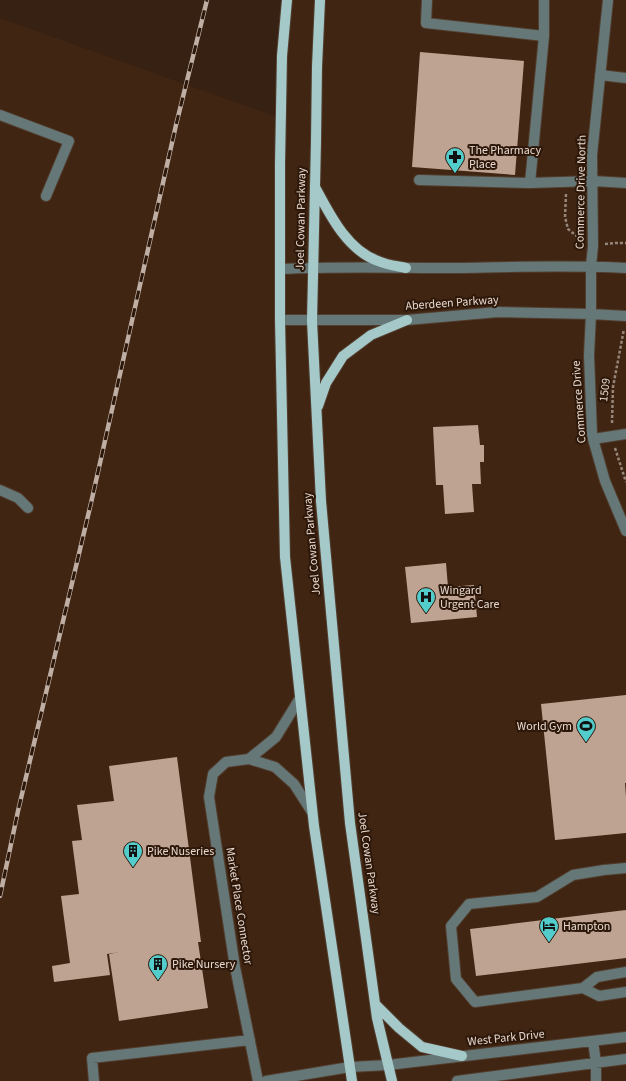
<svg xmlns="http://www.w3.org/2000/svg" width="626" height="1081" font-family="'Source Sans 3',sans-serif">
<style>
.built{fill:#402512}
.building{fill:#bfa392}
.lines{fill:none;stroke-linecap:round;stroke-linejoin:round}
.minor-casing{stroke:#523e30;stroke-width:12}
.major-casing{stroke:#523e30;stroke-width:12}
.path{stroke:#968579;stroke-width:2.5;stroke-dasharray:3 2;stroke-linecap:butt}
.minor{stroke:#657877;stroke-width:10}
.major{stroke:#a4c9c8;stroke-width:10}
.rail-casing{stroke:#beaea4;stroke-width:4.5}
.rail{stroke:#2c1709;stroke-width:3;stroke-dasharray:9;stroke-linecap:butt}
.labels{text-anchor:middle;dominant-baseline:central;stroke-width:4;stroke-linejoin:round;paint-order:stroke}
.poi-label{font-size:12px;fill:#e8d9d0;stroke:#2c1709;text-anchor:start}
.street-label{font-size:12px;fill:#e8d9d0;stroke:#2c1709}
</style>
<rect width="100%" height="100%" fill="#362112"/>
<!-- built -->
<path class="built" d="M 282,0 L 626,0 L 626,1081 L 0,1081 L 0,18 L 277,117 Z"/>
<!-- building -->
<path class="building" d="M 420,52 L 524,61 L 515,175 L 412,167 Z
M 478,425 L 480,445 L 484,445 L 484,462 L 480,462 L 481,484 L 472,484 L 474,512 L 445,514 L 443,485 L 436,485 L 433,427 Z
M 446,563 L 448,587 L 474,585 L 477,617 L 411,623 L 405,567 Z
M 626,695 L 626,783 L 625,783 L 626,797 L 626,833 L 555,840 L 541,704 Z
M 177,757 L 201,942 L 198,942 L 208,1008 L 119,1021 L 109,954 L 120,952 L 107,954 L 110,975 L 54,982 L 52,966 L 70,963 L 61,896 L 79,894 L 72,841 L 82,840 L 77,805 L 114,801 L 109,766 Z
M 626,910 L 626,958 L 476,976 L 470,929 Z"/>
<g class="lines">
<defs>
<path id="minor" d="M 427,0 L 426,23 L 544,36 L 544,0
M 608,0 L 592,155 L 593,246 L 591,266 L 591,314 L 589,355 L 592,434 L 593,439 L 605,481 L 626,531
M 544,36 L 530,183 L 593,181 L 626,183
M 600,75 L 626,78
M 0,115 L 69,141 L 46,196
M 419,180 L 530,183
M 280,269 C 339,266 397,268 456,268 C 513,267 569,265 626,268
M 280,320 L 407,320 L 498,312 L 591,314 L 626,316
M 593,439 L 626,434
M 0,490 L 18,498 L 28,508
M 249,759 L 276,737 L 300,698
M 626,868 L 604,870 L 573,875 L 537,897 L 469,904 L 451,926 L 456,979 L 475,1002 L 583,988 L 597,977 L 626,972
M 583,988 L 599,996 L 626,992
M 593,1041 L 596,1063 L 596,1081
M 94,1081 L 92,1058 L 250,1040
M 258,1081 L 235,967 L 209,797 L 213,774 L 226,762 L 249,759 L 275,767 L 294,784 L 312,812
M 266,1081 L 350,1067 L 388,1065 L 626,1037
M 457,1081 L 626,1059"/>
<path id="major" d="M 287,0 L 282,56 L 280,164 L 280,320 L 285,557 L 314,826 L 352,1081
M 320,0 L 317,67 L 316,141 L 312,321 L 321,501 L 350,823 L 377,1018 L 392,1081
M 315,187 C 330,215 347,250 378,261 C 387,265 397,266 406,268
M 318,406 L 326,383 L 343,356 L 371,335 L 407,320
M 375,1004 L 399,1028 L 422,1047 L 462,1056"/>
</defs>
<!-- minor casing -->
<use href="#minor" class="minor-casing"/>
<!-- major casing -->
<use href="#major" class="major-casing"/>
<!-- path -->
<path class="path" d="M 566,194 L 565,217 L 568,229 L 579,238
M 605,244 L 616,243 L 626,243
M 612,423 L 613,387 L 624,329
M 615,448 L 626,482"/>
<!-- minor -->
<use href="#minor" class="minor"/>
<!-- major -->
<use href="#major" class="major"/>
<defs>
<path id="rail" d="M 0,896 L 18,811 L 91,503 L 176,125 L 207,0"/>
</defs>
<!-- rail casing -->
<use href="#rail" class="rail-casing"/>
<!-- rail -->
<use href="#rail" class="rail"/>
</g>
<!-- icons -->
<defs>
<symbol id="pharmacy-pin" viewBox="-11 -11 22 30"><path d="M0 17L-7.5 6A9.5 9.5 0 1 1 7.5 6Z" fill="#53cdcb" stroke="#2c1709"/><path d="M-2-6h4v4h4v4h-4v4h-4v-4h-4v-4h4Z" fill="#111"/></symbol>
<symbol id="hospital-pin" viewBox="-11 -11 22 30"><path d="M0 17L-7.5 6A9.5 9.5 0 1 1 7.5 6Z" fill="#53cdcb" stroke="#2c1709"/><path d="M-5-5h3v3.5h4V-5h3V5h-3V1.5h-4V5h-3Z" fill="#111"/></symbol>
<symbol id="stadium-pin" viewBox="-11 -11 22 30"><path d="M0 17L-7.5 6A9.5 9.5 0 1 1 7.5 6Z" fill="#53cdcb" stroke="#2c1709"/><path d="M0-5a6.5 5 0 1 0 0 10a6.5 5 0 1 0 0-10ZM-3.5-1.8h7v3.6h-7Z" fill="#111"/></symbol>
<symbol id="building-pin" viewBox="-11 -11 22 30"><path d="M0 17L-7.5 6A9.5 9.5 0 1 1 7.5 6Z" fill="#53cdcb" stroke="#2c1709"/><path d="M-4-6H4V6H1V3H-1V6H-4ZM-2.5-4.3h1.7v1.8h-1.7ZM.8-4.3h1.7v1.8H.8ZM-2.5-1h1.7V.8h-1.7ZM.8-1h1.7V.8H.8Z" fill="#111"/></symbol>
<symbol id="hotel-pin" viewBox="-11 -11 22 30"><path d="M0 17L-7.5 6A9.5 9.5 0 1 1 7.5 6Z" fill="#53cdcb" stroke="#2c1709"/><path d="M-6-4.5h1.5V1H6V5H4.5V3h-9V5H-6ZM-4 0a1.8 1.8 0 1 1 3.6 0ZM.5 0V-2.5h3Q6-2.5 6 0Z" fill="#111"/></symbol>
</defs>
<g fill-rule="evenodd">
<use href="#pharmacy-pin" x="444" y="146" width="22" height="30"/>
<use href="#hospital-pin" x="415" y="586" width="22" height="30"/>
<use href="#stadium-pin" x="575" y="715" width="22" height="30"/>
<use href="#building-pin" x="122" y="840" width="22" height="30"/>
<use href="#hotel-pin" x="538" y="915" width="22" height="30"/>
<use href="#building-pin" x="147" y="953" width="22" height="30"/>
</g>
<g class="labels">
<!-- poi labels -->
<g class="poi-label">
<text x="469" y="150">The Pharmacy<tspan x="469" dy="14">Place</tspan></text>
<text x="440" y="590">Wingard<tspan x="440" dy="14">Urgent Care</tspan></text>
<text x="572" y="726" text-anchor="end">World Gym</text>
<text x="147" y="851">Pike Nuseries</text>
<text x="563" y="926">Hampton</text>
<text x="172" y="964">Pike Nursery</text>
</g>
<!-- street labels -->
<g class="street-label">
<text transform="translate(581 192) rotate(-89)">Commerce Drive North</text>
<text transform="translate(301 219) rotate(-89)">Joel Cowan Parkway</text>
<text transform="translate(452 303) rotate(-4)">Aberdeen Parkway</text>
<text transform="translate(605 390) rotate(-83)">1509</text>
<text transform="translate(579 402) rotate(-94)">Commerce Drive</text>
<text transform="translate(312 544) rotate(-95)">Joel Cowan Parkway</text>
<text transform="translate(369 863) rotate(82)">Joel Cowan Parkway</text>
<text transform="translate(239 906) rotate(81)">Market Place Connector</text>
<text transform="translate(506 1038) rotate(-6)">West Park Drive</text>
</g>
</g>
</svg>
